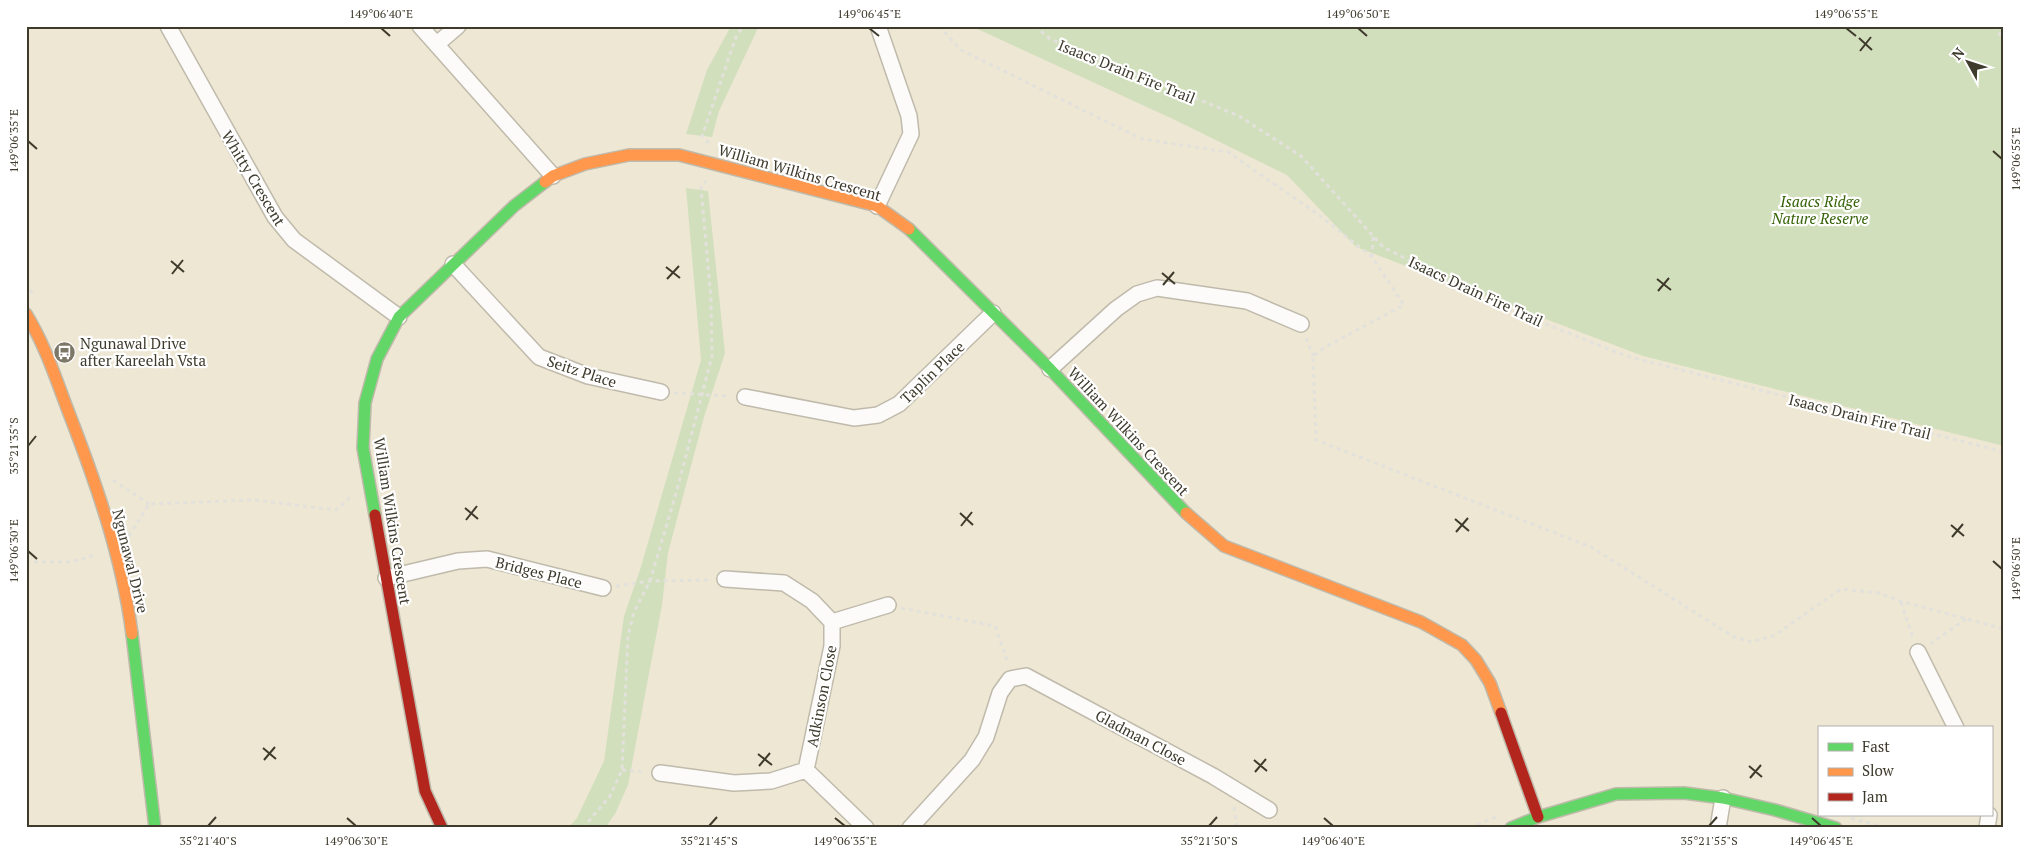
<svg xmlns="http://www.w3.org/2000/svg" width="2030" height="854" font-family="'PT Serif',serif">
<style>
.green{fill:#d2dfbd}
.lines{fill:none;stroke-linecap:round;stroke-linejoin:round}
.street-casing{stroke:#bfbaab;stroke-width:18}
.fast-casing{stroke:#bfbaab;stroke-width:14}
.slow-casing{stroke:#bfbaab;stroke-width:14}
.jam-casing{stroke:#bfbaab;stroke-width:14}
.path{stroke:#e3e1db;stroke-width:3;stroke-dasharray:4 4;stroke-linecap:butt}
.street{stroke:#fcfbf9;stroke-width:15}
.fast{stroke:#63d668;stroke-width:11}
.slow{stroke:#ff974d;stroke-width:11}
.jam{stroke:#b3261e;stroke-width:11}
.ticks{fill:none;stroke:#3e3a2c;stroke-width:2}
.labels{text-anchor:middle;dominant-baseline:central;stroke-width:4.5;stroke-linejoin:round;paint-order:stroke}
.street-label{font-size:15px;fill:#3e3a2c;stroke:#fff}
.park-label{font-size:15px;font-style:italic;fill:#356207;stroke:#fff}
.poi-label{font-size:15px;fill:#3e3a2c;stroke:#fff;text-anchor:start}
.neatline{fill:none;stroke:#3e3a2c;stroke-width:2}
.ticks-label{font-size:12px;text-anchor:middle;fill:#3e3a2c}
</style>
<rect width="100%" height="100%" fill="#eee7d4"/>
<!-- green -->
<path class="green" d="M 731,26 L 759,26 L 719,111 L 712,137 L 686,134 L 707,70 Z
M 971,26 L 2004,26 L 2004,446 L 1643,356 L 1356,247 L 1287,175 L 1175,120 Z
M 686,188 L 708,191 L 725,353 L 704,417 L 668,553 L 662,605 L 628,785 L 615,814 L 605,828 L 568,828 L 577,818 L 604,761 L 624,616 L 640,570 L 701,360 Z"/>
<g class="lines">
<defs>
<path id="street" d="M 168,26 L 275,217 L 294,240 L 399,317
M 420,26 L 553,176
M 437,44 L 458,26
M 877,206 L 911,134 L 909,116 L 878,26
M 453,264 L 539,357 L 588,376 L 661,392
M 1050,369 L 1116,309 L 1137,294 L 1157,288 L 1247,301 L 1301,324
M 745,397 L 854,418 L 878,415 L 899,404 L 993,313
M 386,578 L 458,561 L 487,559 L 603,588
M 832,622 L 888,605
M 1918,652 L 1956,728
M 806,770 L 866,828
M 660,773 L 734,783 L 771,781 L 806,770 L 832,646 L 832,622 L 812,601 L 784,583 L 725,579
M 910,828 L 972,760 L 986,737 L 1000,693 L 1010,679 L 1026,676 L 1213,776 L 1269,810
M 1718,828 L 1723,798
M 1987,828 L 1989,815"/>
<path id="fast" d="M 909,229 L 1050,369 L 1186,513
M 375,515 L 363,448 L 365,403 L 377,359 L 399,317 L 514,206 L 545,182
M 132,634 L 155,828
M 1511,828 L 1538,817 L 1616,794 L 1684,793 L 1723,798 L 1775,810 L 1836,828"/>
<path id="slow" d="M 545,182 L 553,176 L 585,164 L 629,155 L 679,155 L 877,206 L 909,229
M 26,314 C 44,343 55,376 67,408 C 95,480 122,556 132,634
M 1186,513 L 1224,546 L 1421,622 L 1462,645 L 1476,660 L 1490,683 L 1501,713"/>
<path id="jam" d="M 375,515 L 425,791 L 442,828
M 1501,713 L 1538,817"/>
</defs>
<!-- street casing -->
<use href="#street" class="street-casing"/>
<!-- fast casing -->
<use href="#fast" class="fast-casing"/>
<!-- slow casing -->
<use href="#slow" class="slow-casing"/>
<!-- jam casing -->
<use href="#jam" class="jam-casing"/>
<!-- path -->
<path class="path" d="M 939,26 L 961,50 L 1142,139 L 1228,152 L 1319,215 L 1372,257 L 1404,305 L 1325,347 L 1313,356 L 1316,440 L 1591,547 L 1734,637 L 1751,642 L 1775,635 L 1841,589 L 1879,593 L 1900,601 L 2004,629
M 1035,26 L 1050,39 L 1239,116 L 1301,156 L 1383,247 L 1493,303 L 1626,356 L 2004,452
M 1994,26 L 2004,40
M 709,143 L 702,136 L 736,37 L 743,26
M 1372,257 L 1373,237
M 26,283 L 34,296
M 1306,338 L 1313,356
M 674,393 L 730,396
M 113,480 L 149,504
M 129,536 L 149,504 L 254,500 L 336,510 L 353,495
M 26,562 L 70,562 L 96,555
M 616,586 L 650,581 L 712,580
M 1901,602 L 1913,638
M 901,608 L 995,626 L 1008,663
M 1930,644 L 1966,619
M 622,770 L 646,772
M 1234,807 L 1237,828
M 1851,818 L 1886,828
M 583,828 L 610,796 L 622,770 L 628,636 L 634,612 L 650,581 L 677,490 L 712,356 L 711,299 L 701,188 L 706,181
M 1470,828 L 1496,817"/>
<!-- street -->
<use href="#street" class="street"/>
<!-- fast -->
<use href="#fast" class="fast"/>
<!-- slow -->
<use href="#slow" class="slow"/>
<!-- jam -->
<use href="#jam" class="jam"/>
</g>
<!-- ticks -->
<path class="ticks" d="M 381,28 L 390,36M 869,28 L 879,36M 1358,28 L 1367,36M 1846,28 L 1856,36M 1859,38 L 1872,50M 1860,51 L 1871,37M 28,141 L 37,149M 1993,151 L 2002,159M 171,261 L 184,272M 666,267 L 680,278M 1162,273 L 1175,284M 172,274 L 183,260M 667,279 L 679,266M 1657,279 L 1671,290M 1163,285 L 1174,272M 1658,291 L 1669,278M 28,446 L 36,436M 465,508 L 478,519M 960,513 L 973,525M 1455,519 L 1469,531M 466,520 L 477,506M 1951,525 L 1964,536M 961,526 L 972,512M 1456,532 L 1468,518M 1952,537 L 1963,524M 28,551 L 37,559M 1993,561 L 2002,569M 263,748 L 276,759M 758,754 L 772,765M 264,760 L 275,747M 1254,760 L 1267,771M 759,766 L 770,753M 1749,766 L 1762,777M 1255,772 L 1266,759M 1750,778 L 1761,765M 347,818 L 356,826M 835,818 L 845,826M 1324,818 L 1333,826M 1812,818 L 1821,826M 208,826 L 216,817M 709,826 L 717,817M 1209,826 L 1217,817M 1709,826 L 1717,817"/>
<!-- icons -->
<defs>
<symbol id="bus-disc" viewBox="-11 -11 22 22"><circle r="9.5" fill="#7c7767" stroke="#fff"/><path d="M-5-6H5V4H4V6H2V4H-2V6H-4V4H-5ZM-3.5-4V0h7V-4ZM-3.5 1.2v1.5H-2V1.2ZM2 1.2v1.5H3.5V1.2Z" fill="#fff"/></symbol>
</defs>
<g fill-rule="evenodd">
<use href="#bus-disc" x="52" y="340" width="25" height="25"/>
</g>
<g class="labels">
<!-- street labels -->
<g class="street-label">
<text transform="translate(1127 71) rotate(22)">Isaacs Drain Fire Trail</text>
<text transform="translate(800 172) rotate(16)">William Wilkins Crescent</text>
<text transform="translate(254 178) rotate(59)">Whitty Crescent</text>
<text transform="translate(1476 291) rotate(25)">Isaacs Drain Fire Trail</text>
<text transform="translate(582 371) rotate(18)">Seitz Place</text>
<text transform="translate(932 372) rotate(-44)">Taplin Place</text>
<text transform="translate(1860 416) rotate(14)">Isaacs Drain Fire Trail</text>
<text transform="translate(1129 431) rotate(47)">William Wilkins Crescent</text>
<text transform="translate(393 521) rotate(81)">William Wilkins Crescent</text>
<text transform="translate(131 561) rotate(76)">Ngunawal Drive</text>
<text transform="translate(539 572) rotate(14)">Bridges Place</text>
<text transform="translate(821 696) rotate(-79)">Adkinson Close</text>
<text transform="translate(1141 737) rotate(28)">Gladman Close</text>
</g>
<!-- park labels -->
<g class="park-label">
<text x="1820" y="201">Isaacs Ridge<tspan x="1820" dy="17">Nature Reserve</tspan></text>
</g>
<!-- poi labels -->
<g class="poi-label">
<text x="80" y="343">Ngunawal Drive<tspan x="80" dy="17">after Kareelah Vsta</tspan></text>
</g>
</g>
<!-- border -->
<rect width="2030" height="854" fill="none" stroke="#ffffff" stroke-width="55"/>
<!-- legend -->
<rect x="1818" y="726" width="175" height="90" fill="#ffffff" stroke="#b2b0ab"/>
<rect x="1828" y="743" width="25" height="8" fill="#63d668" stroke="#b2b0ab"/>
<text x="1862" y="752" font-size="15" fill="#3e3a2c">Fast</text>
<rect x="1828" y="768" width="25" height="8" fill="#ff974d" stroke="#b2b0ab"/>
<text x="1862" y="776" font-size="15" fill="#3e3a2c">Slow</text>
<rect x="1828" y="793" width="25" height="8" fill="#b3261e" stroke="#b2b0ab"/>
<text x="1862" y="802" font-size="15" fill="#3e3a2c">Jam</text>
<!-- north arrow -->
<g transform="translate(1968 62) rotate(310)" stroke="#ffffff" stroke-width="4" paint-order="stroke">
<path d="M0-4L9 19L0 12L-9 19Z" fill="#3e3a2c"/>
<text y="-8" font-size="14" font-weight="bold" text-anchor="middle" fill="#3e3a2c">N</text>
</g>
<rect x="28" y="28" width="1974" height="798" class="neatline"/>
<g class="ticks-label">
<text x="381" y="18">149°06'40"E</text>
<text x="869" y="18">149°06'45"E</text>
<text x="1358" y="18">149°06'50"E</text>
<text x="1846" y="18">149°06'55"E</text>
<text transform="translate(14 141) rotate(-90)" y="4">149°06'35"E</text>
<text transform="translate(2016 159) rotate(-90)" y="4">149°06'55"E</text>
<text transform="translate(14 446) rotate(-90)" y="4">35°21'35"S</text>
<text transform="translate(14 551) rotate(-90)" y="4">149°06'30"E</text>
<text transform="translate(2016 569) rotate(-90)" y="4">149°06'50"E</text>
<text x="208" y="845">35°21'40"S</text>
<text x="356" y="845">149°06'30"E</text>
<text x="709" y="845">35°21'45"S</text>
<text x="845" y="845">149°06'35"E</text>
<text x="1209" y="845">35°21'50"S</text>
<text x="1333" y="845">149°06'40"E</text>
<text x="1709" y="845">35°21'55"S</text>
<text x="1821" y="845">149°06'45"E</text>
</g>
</svg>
